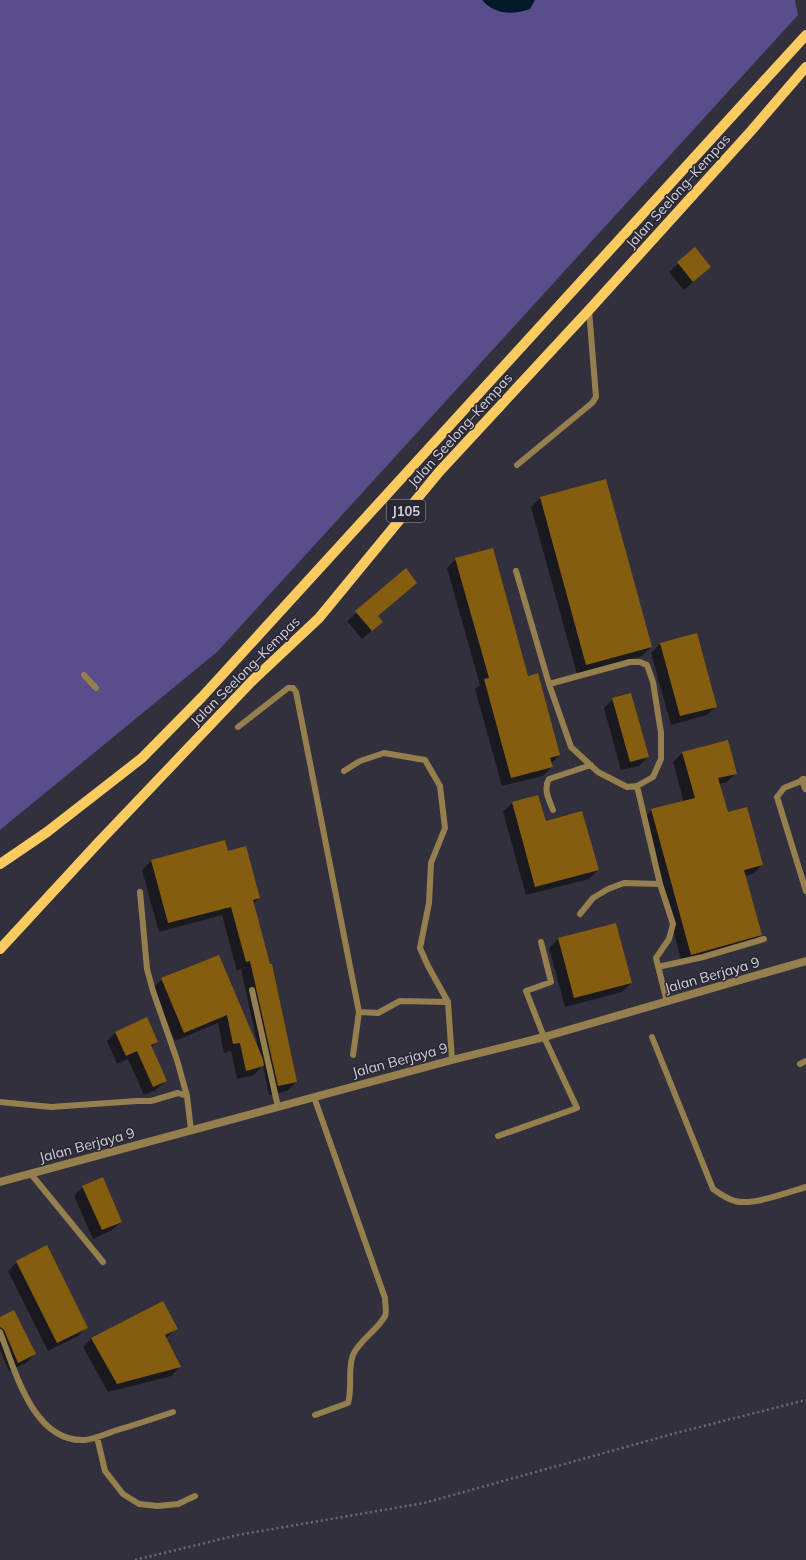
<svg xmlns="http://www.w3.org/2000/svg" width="806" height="1560" font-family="Mulish,sans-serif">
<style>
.green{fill:#5a4d8b}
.water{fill:#021a27}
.shadow{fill:#0007}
.building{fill:#855d0f}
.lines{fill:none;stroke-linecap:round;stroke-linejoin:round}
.path{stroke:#6d6b76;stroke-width:2.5;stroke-dasharray:2 3;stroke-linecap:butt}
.service{stroke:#967f4e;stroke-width:6}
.minor{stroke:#967f4e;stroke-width:8}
.primary{stroke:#fccb5f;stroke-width:10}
.labels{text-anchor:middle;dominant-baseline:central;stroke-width:3;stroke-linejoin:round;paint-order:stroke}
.shield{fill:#282632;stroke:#a09ea8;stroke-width:1}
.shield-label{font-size:13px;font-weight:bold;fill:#d3d2da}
.street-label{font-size:14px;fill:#d3d2da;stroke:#282632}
</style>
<rect width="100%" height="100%" fill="#32303c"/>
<!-- green -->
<path class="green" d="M 0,0 L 795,0 L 798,15 L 217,652 L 0,830 Z"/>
<!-- water -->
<path class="water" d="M 482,0 L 535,0 L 530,9 C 513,15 495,15 482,0 Z"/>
<!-- shadow -->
<path class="shadow" d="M 695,249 L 710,267 L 684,290 L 669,272 Z
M 605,481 L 651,647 L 642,656 L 577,674 L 531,507 L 540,498 Z
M 456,559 L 527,677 L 559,755 L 551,764 L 552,767 L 543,776 L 502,786 L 475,689 L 480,685 L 447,568 Z
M 406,570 L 416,582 L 377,617 L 381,622 L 362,639 L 347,621 Z
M 660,644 L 716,706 L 707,715 L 671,725 L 651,653 Z
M 613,699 L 648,757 L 639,766 L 621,770 L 604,708 Z
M 682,753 L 736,773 L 727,782 L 719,784 L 727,813 L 762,865 L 753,874 L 744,876 L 760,935 L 751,944 L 682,963 L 643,819 L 652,810 L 684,802 L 673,762 Z
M 512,803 L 545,822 L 598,870 L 589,879 L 526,895 L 503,812 Z
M 225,842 L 228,852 L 259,898 L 253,904 L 296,1082 L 287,1091 L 269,1095 L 263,1066 L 254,1075 L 237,1079 L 231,1051 L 224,1053 L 218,1023 L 175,1041 L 153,988 L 162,979 L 218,956 L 259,1051 L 241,969 L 237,971 L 222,915 L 159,932 L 142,870 L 151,861 Z
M 615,924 L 631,983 L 622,992 L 565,1007 L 549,948 L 558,939 Z
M 116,1032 L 157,1041 L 151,1048 L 165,1081 L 156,1090 L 144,1095 L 128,1059 L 117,1064 L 107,1041 Z
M 83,1187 L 121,1222 L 112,1230 L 93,1239 L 74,1196 Z
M 17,1262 L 87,1327 L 78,1336 L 48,1351 L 8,1271 Z
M 0,1319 L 35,1354 L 26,1363 L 9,1371 L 0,1350 Z
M 176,1329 L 165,1339 L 180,1367 L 171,1376 L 108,1392 L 83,1347 L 92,1338 Z"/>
<!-- building -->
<path class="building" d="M 695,247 L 711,267 L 693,282 L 677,262 Z
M 606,479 L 652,647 L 586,665 L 540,497 Z
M 493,548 L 528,676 L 538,673 L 560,755 L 550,758 L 553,767 L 511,778 L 484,679 L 489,678 L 455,558 Z
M 406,568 L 417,583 L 378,616 L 383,622 L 372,631 L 355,611 Z
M 697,633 L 717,707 L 680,716 L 660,643 Z
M 631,693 L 649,757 L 630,762 L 612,698 Z
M 728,740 L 737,774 L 718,778 L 728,812 L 747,807 L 763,865 L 744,870 L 762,935 L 691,955 L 651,809 L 695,798 L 682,752 Z
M 538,795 L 546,821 L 582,811 L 599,870 L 535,887 L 512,802 Z
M 225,840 L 228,851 L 246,846 L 260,898 L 253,900 L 270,964 L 272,964 L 297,1082 L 278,1086 L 250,961 L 246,962 L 231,907 L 168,923 L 151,860 Z
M 616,923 L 632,983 L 574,998 L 558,938 Z
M 219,955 L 263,1059 L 264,1066 L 246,1071 L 240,1043 L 233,1044 L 227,1015 L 184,1033 L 161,978 Z
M 147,1017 L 158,1042 L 151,1045 L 167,1081 L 153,1087 L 137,1051 L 126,1056 L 115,1032 Z
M 103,1177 L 122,1222 L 102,1230 L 82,1186 Z
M 47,1245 L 88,1328 L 57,1343 L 16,1261 Z
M 163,1301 L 178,1329 L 165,1335 L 181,1367 L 117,1384 L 91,1338 Z
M 14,1310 L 36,1354 L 18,1363 L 4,1330 L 0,1327 L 0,1317 Z"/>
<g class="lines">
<!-- path -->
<path class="path" d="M 135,1560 L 238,1535 L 424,1503 L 676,1433 L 806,1400"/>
<!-- service -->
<path class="service" d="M 517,465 L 592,403 L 596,397 L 589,310
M 516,571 L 549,684 L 571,747 L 598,772 L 627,787 L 637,786 L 653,777 L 661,759 L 661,733 L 653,682 L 647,665 L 640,662 L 630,662 L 549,684
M 84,675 L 96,688
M 238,727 L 288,688 L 293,688 L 296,692 L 359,1012 L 378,1013 L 400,1001 L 448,1002 L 452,1060
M 344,771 L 360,761 L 384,753 L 425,760 L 440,786 L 445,828 L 431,863 L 429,903 L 420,948 L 428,966 L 448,1002
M 806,779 L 784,788 L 777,797 L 806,891
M 637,786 L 660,884 L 673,924 L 669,939 L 656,958 L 667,1002
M 553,810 C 549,800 543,789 549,779 L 591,765
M 140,892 L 147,969 L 153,991 L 177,1060 L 187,1096
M 580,914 L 593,898 L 608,889 L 624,883 L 660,884
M 658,967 L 703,957 L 764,939
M 252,990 L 278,1107
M 652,1037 L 713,1189 C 720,1194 727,1199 735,1201 C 752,1206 789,1192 806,1187
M 353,1055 L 359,1012
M 800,1064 L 806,1061
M 314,1097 L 385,1298 C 385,1303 387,1312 385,1316 C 377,1331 360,1339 353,1355 C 347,1371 353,1387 348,1403 L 315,1415
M 0,1102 L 51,1107 L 137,1101 L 151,1101 L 178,1093 L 187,1096 L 191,1130
M 498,1136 L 577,1108 L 544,1037 L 526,991 L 551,982 L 541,942
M 31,1174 L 103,1262
M 0,1332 C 15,1370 33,1443 85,1440 C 95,1439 105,1434 114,1431 C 134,1425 153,1419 173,1412
M 97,1437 L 105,1471 L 123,1494 L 139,1504 L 158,1506 L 178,1504 L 195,1496"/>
<!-- minor -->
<path class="minor" d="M 803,780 L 806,788
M 0,1182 L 452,1060 L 544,1037 L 806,961"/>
<!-- primary -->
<path class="primary" d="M 0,864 L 47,832 L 142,758 L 202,697 L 806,35
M 0,949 L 97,844 L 253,680 L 319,618 L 439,472 L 589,310 L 751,131 L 806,67"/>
</g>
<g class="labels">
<!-- shield labels -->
<rect class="shield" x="387" y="500" width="38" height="22" rx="3"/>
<g class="shield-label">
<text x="406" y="511">J105</text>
</g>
<!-- street labels -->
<g class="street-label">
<text transform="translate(678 191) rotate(-48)">Jalan Seelong–Kempas</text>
<text transform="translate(460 430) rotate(-48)">Jalan Seelong–Kempas</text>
<text transform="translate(245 671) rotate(-45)">Jalan Seelong–Kempas</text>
<text transform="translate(712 975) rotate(-16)">Jalan Berjaya 9</text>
<text transform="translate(400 1060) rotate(-15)">Jalan Berjaya 9</text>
<text transform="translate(87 1145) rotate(-15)">Jalan Berjaya 9</text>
</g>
</g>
</svg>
